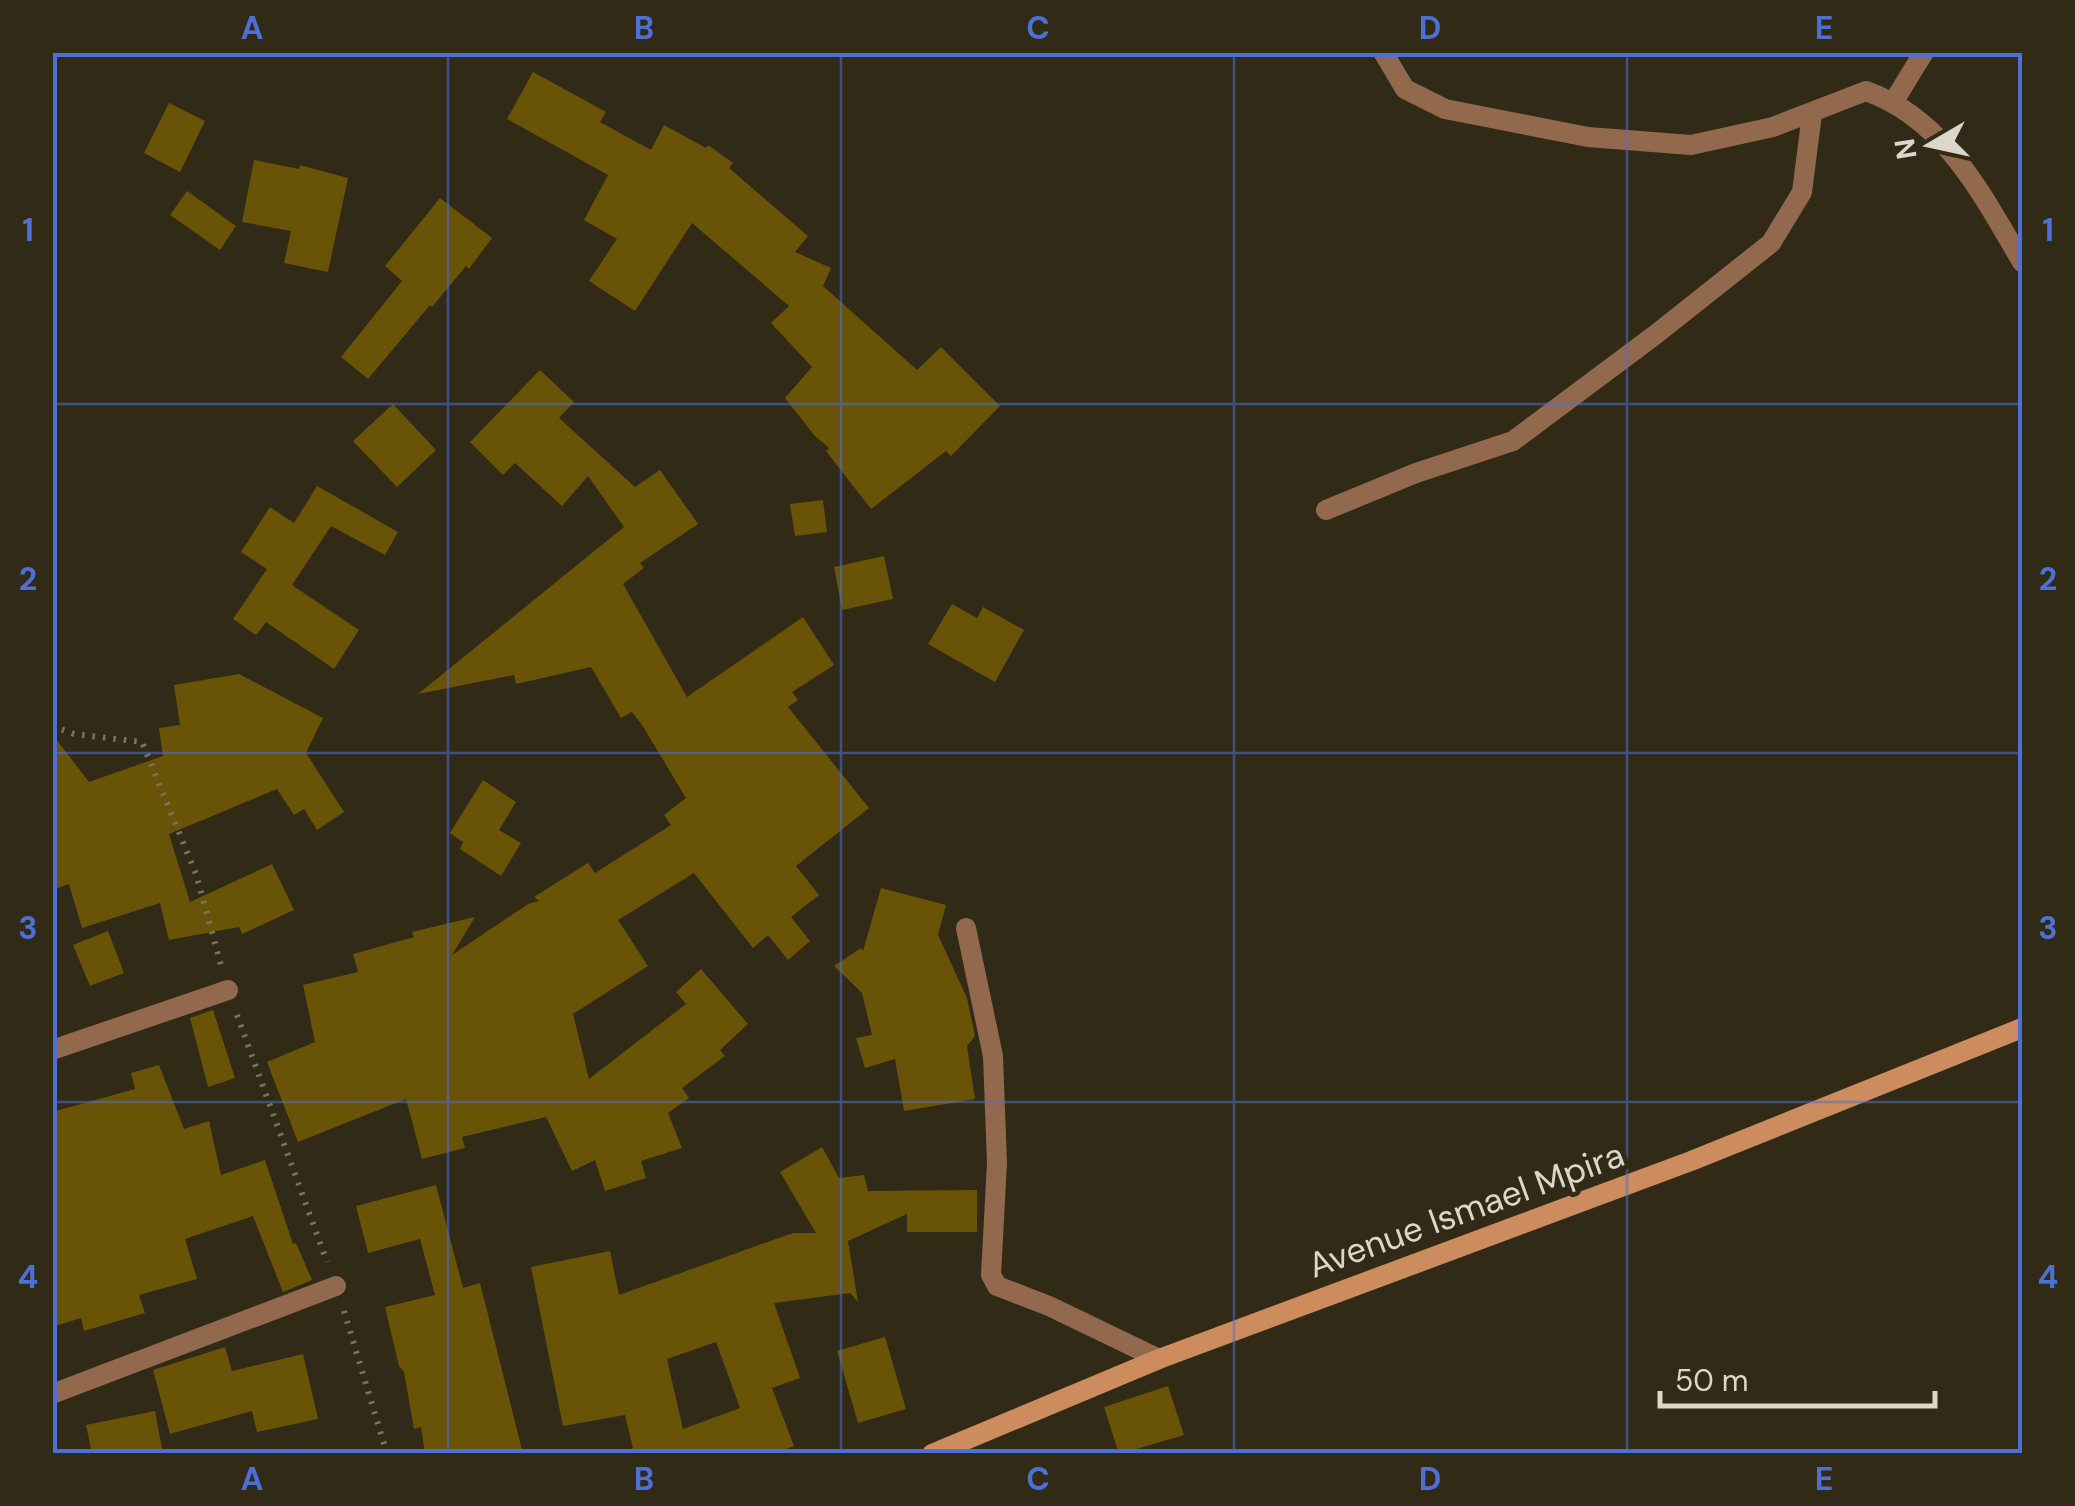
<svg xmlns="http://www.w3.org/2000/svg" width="2075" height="1506" font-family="'DM Sans',sans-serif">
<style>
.building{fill:#695307;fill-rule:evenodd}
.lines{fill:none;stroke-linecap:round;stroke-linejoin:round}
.path{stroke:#787363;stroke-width:6;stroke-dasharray:2.5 8;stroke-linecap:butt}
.street{stroke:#93694d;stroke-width:20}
.secondary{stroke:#cd8c5d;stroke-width:20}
.grid{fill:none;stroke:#4c70d5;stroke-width:2.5;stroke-opacity:0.55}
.labels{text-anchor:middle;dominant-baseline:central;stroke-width:10;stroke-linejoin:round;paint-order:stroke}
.street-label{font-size:35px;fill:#dbd7cb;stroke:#312a17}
.neatline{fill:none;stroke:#4c70d5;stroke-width:4}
.grid-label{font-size:32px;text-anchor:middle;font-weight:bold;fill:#4c70d5}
</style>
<rect width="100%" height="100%" fill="#312a17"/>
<!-- building -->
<path class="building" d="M 533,72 L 606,112 L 600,122 L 651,150 L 664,125 L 706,148 L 708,145 L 733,163 L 729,168 L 808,236 L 795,252 L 831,268 L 823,286 L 917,370 L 941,347 L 1000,406 L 951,456 L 946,451 L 871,509 L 826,451 L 829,448 L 814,435 L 785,398 L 812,367 L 771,323 L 789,306 L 692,223 L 635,311 L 589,281 L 617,239 L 584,220 L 608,175 L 507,119 Z
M 169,103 L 205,121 L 180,172 L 144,153 Z
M 254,160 L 299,169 L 300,165 L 348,178 L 328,272 L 284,263 L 291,231 L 242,222 Z
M 187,191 L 236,226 L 220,250 L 170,215 Z
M 440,198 L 492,238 L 469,269 L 466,266 L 432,307 L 430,305 L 368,379 L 341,357 L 402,281 L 385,266 Z
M 540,370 L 574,402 L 559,418 L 635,487 L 660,470 L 698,524 L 640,563 L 644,568 L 623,584 L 687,697 L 803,617 L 834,665 L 792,692 L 798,700 L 788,707 L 869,808 L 796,866 L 819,895 L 791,917 L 810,941 L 788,960 L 768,935 L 753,948 L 694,873 L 618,920 L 648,966 L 573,1014 L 589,1079 L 686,1004 L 676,992 L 701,969 L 748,1024 L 720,1050 L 725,1056 L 682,1088 L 689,1098 L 668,1113 L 682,1148 L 641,1161 L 646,1178 L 605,1191 L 595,1160 L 572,1171 L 546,1117 L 462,1137 L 465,1148 L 422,1159 L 406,1099 L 298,1142 L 267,1062 L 315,1042 L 303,985 L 358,972 L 353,954 L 414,937 L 412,932 L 475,917 L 452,955 L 528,904 L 539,901 L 534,897 L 588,863 L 595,873 L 671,825 L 664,815 L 686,798 L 642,725 L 632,712 L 621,718 L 591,667 L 516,684 L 514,675 L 418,694 L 624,527 L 588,476 L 562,506 L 515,463 L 503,475 L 470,442 Z
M 393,404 L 436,450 L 397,487 L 353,441 Z
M 317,486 L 398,532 L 385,555 L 331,526 L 292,585 L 359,630 L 334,669 L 266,622 L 256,635 L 233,619 L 267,569 L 241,552 L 270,507 L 294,523 Z
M 823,500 L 827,532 L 795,536 L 790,504 Z
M 884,556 L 893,599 L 842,610 L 834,567 Z
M 952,604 L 977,618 L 983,607 L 1024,630 L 995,682 L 928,644 Z
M 239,674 L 323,718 L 306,753 L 344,812 L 317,830 L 304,809 L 294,815 L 277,789 L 169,834 L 190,902 L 272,864 L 294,910 L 242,934 L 239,927 L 169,940 L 160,903 L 82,928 L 69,884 L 52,890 L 52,734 L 89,782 L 163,756 L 159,728 L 180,725 L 174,685 Z
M 483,780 L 516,802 L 499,830 L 521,843 L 501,876 L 460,849 L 463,842 L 450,833 Z
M 881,888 L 946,905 L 938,935 L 967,998 L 975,1036 L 967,1046 L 975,1099 L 904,1111 L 895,1059 L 865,1068 L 856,1038 L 872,1035 L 862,993 L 834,966 L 861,948 L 863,951 Z
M 108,931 L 124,973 L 90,986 L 73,945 Z
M 213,1010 L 235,1078 L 208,1087 L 190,1018 Z
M 159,1065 L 184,1129 L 209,1121 L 221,1175 L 265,1160 L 293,1244 L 296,1243 L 312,1280 L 283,1292 L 253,1216 L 185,1239 L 197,1279 L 139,1295 L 145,1313 L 84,1331 L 81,1318 L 52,1327 L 52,1112 L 135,1089 L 131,1073 Z
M 822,1147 L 839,1178 L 864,1175 L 868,1191 L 977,1190 L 977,1232 L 907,1232 L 907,1214 L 848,1241 L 858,1302 L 850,1293 L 774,1303 L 800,1378 L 772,1388 L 794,1446 L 773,1454 L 627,1454 L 633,1448 L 625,1415 L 563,1426 L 531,1267 L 610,1251 L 619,1295 L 793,1233 L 816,1233 L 780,1172 ZM 716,1342 L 740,1408 L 683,1429 L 667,1359 Z
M 436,1185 L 463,1288 L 480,1283 L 523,1454 L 425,1454 L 421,1427 L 414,1429 L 404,1372 L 399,1366 L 385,1307 L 435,1295 L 420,1239 L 368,1253 L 356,1206 Z
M 885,1337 L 906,1409 L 858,1423 L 837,1351 Z
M 225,1347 L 232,1371 L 303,1354 L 318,1419 L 257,1432 L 252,1411 L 170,1434 L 153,1370 Z
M 1168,1386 L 1184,1435 L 1119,1454 L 1104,1407 Z
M 155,1411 L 163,1454 L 92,1454 L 86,1425 Z"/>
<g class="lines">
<!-- path -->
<path class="path" d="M 52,726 L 74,734 L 142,742 L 196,874 L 221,965
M 237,1015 L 327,1262
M 344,1311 L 387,1454"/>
<!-- street -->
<path class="street" d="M 1383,52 L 1405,89 L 1445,109 L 1588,137 L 1691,145 L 1773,127 L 1866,91 C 1945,119 1982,195 2022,262
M 1894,101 L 1924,52
M 1326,510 L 1416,473 L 1513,441 L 1655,335 L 1771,243 L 1802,192 L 1812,114
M 966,928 L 993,1056 L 997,1163 L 991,1275 L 997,1286 L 1049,1306 L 1159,1359
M 52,1050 L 228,990
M 52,1394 L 336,1286"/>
<!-- secondary -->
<path class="secondary" d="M 932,1454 L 1159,1359 L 1691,1161 L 2022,1028"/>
</g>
<!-- grid -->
<path class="grid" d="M 448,52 L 448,1454M 841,52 L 841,1454M 1234,52 L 1234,1454M 1627,52 L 1627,1454M 52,404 L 2022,404M 52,753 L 2022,753M 52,1102 L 2022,1102"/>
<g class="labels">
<!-- street labels -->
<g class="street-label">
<text transform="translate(1466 1210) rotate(-20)">Avenue Ismael Mpira</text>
</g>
</g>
<!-- border -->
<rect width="2075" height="1506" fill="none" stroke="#312a17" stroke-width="110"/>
<!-- north arrow -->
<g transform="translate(1930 145) rotate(261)" stroke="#312a17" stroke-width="8" paint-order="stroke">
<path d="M0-8L18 38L0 25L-18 38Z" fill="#dbd7cb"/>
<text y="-15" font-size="28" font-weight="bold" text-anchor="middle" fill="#dbd7cb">N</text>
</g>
<!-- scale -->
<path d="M1660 1391v15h275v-15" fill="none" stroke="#dbd7cb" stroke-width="5"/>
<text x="1675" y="1391" font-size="30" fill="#dbd7cb" stroke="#312a17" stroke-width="8" paint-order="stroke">50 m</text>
<rect x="55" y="55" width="1965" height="1396" class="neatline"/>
<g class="grid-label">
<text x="252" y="39">A</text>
<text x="644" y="39">B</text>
<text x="1038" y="39">C</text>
<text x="1430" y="39">D</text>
<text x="1824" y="39">E</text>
<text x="28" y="241">1</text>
<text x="2048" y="241">1</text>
<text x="28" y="590">2</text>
<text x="2048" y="590">2</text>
<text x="28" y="939">3</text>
<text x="2048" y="939">3</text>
<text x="28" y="1288">4</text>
<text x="2048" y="1288">4</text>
<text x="252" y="1490">A</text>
<text x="644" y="1490">B</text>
<text x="1038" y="1490">C</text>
<text x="1430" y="1490">D</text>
<text x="1824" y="1490">E</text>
</g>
</svg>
